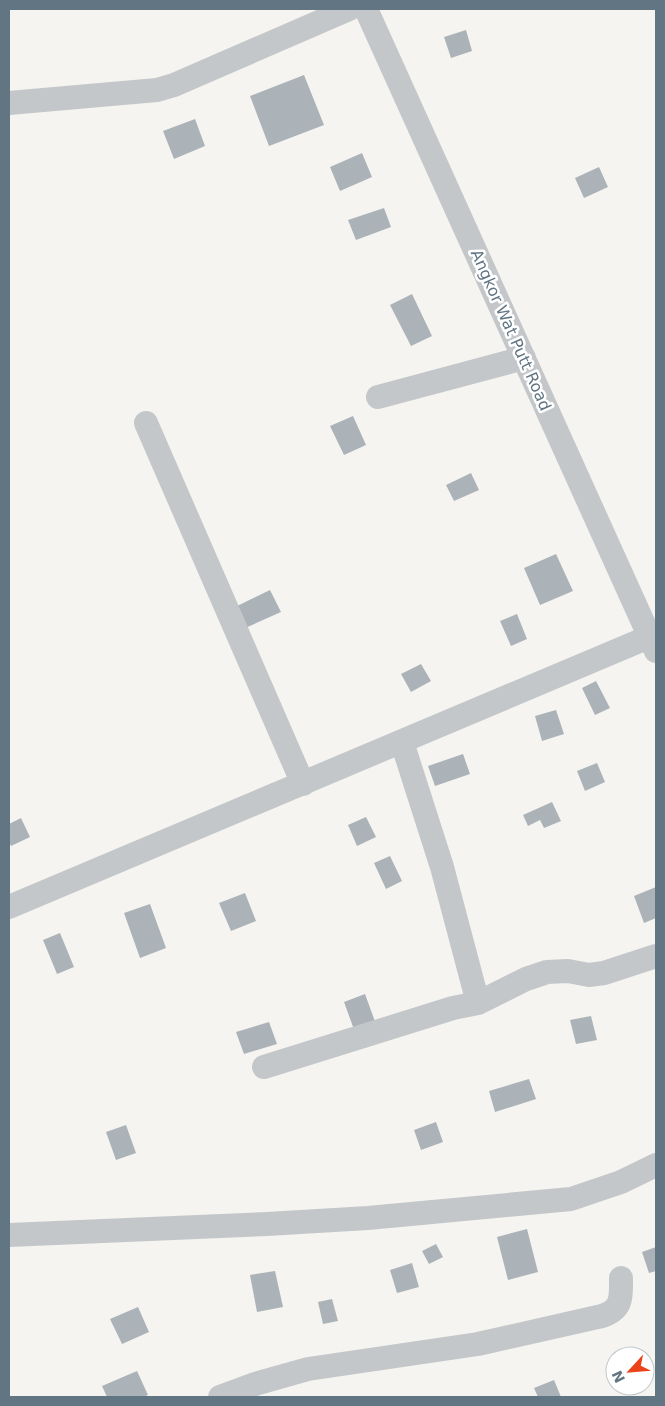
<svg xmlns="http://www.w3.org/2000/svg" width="665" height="1406" font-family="'DejaVu Sans',sans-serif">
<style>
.building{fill:#abb3b8}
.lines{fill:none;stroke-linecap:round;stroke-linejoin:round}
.minor{stroke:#c4c7ca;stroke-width:24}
.labels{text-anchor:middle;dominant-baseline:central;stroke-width:5;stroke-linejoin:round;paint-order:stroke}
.street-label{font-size:16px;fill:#627583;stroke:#fff}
</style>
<rect width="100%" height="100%" fill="#f5f4f0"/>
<!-- building -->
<path class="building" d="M 466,30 L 472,51 L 451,58 L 444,37 Z
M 304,75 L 324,125 L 269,146 L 250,96 Z
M 195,119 L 205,146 L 174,159 L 163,131 Z
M 362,153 L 372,177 L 340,191 L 330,167 Z
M 599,167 L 608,187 L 584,198 L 575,178 Z
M 384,208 L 391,227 L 356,240 L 348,220 Z
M 412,294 L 432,336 L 411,346 L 390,305 Z
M 353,416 L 366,445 L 344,455 L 330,426 Z
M 471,473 L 479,490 L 454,501 L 446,485 Z
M 556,554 L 573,591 L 540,605 L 524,568 Z
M 270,590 L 281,612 L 243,629 L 233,608 Z
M 517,614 L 527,639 L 511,646 L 500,621 Z
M 421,664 L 431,681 L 411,692 L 401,674 Z
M 596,681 L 610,708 L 595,715 L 582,688 Z
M 556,710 L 564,734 L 542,741 L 535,716 Z
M 463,754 L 470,774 L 435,786 L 428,766 Z
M 597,763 L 605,782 L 585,791 L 577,771 Z
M 552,802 L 561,821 L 544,828 L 540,820 L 528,826 L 523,815 Z
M 366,817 L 376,837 L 357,846 L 348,825 Z
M 21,818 L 30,837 L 11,846 L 9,842 L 9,824 Z
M 390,856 L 402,881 L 386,889 L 374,863 Z
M 656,887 L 656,918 L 644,923 L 634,896 Z
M 245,893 L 256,921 L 231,931 L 219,903 Z
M 150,904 L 166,948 L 140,958 L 124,913 Z
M 60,933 L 74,967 L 57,974 L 43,940 Z
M 365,994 L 377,1027 L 356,1035 L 344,1002 Z
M 591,1016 L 597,1040 L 576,1044 L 570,1020 Z
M 269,1022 L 277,1044 L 244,1054 L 236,1032 Z
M 529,1079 L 536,1099 L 495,1112 L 489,1091 Z
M 436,1122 L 443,1142 L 421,1150 L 414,1130 Z
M 126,1125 L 136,1153 L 116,1160 L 106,1132 Z
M 527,1229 L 538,1272 L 508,1280 L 497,1237 Z
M 436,1244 L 443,1257 L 429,1264 L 422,1251 Z
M 656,1247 L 656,1271 L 649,1273 L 642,1252 Z
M 412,1263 L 419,1287 L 397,1293 L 390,1270 Z
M 275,1271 L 283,1307 L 257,1312 L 250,1275 Z
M 332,1299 L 338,1321 L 323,1324 L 318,1302 Z
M 138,1307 L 149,1332 L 122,1344 L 110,1319 Z
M 137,1371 L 148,1395 L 143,1397 L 107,1397 L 102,1386 Z
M 554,1380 L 561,1397 L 538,1397 L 534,1388 Z"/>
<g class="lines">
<!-- minor -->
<path class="minor" d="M 366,9 L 656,651
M 9,103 L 157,90 L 174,85 L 349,9
M 378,397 L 524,358
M 146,423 L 303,784
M 402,742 L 442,867 L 478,1003 L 526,979 L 547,972 L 568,971 L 589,975 L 604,973 L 656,956
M 9,907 L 656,634
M 264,1067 L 453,1008 L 478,1003
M 9,1235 L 267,1224 L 368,1218 L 571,1199 L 621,1182 L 656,1165
M 220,1397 L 255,1384 L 308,1369 L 478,1344 L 602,1316 C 623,1309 621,1297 621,1278"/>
</g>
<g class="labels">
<!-- street labels -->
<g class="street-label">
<text transform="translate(511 330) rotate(66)">Angkor Wat Putt Road</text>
</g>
</g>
<!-- border -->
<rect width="665" height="1406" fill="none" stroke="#627583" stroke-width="20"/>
<!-- north arrow -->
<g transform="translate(630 1371) rotate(244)"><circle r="24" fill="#ffffff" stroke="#c0c8cd"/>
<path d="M0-4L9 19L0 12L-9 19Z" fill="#eb4219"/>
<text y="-8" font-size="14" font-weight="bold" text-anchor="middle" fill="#627583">N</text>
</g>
</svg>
